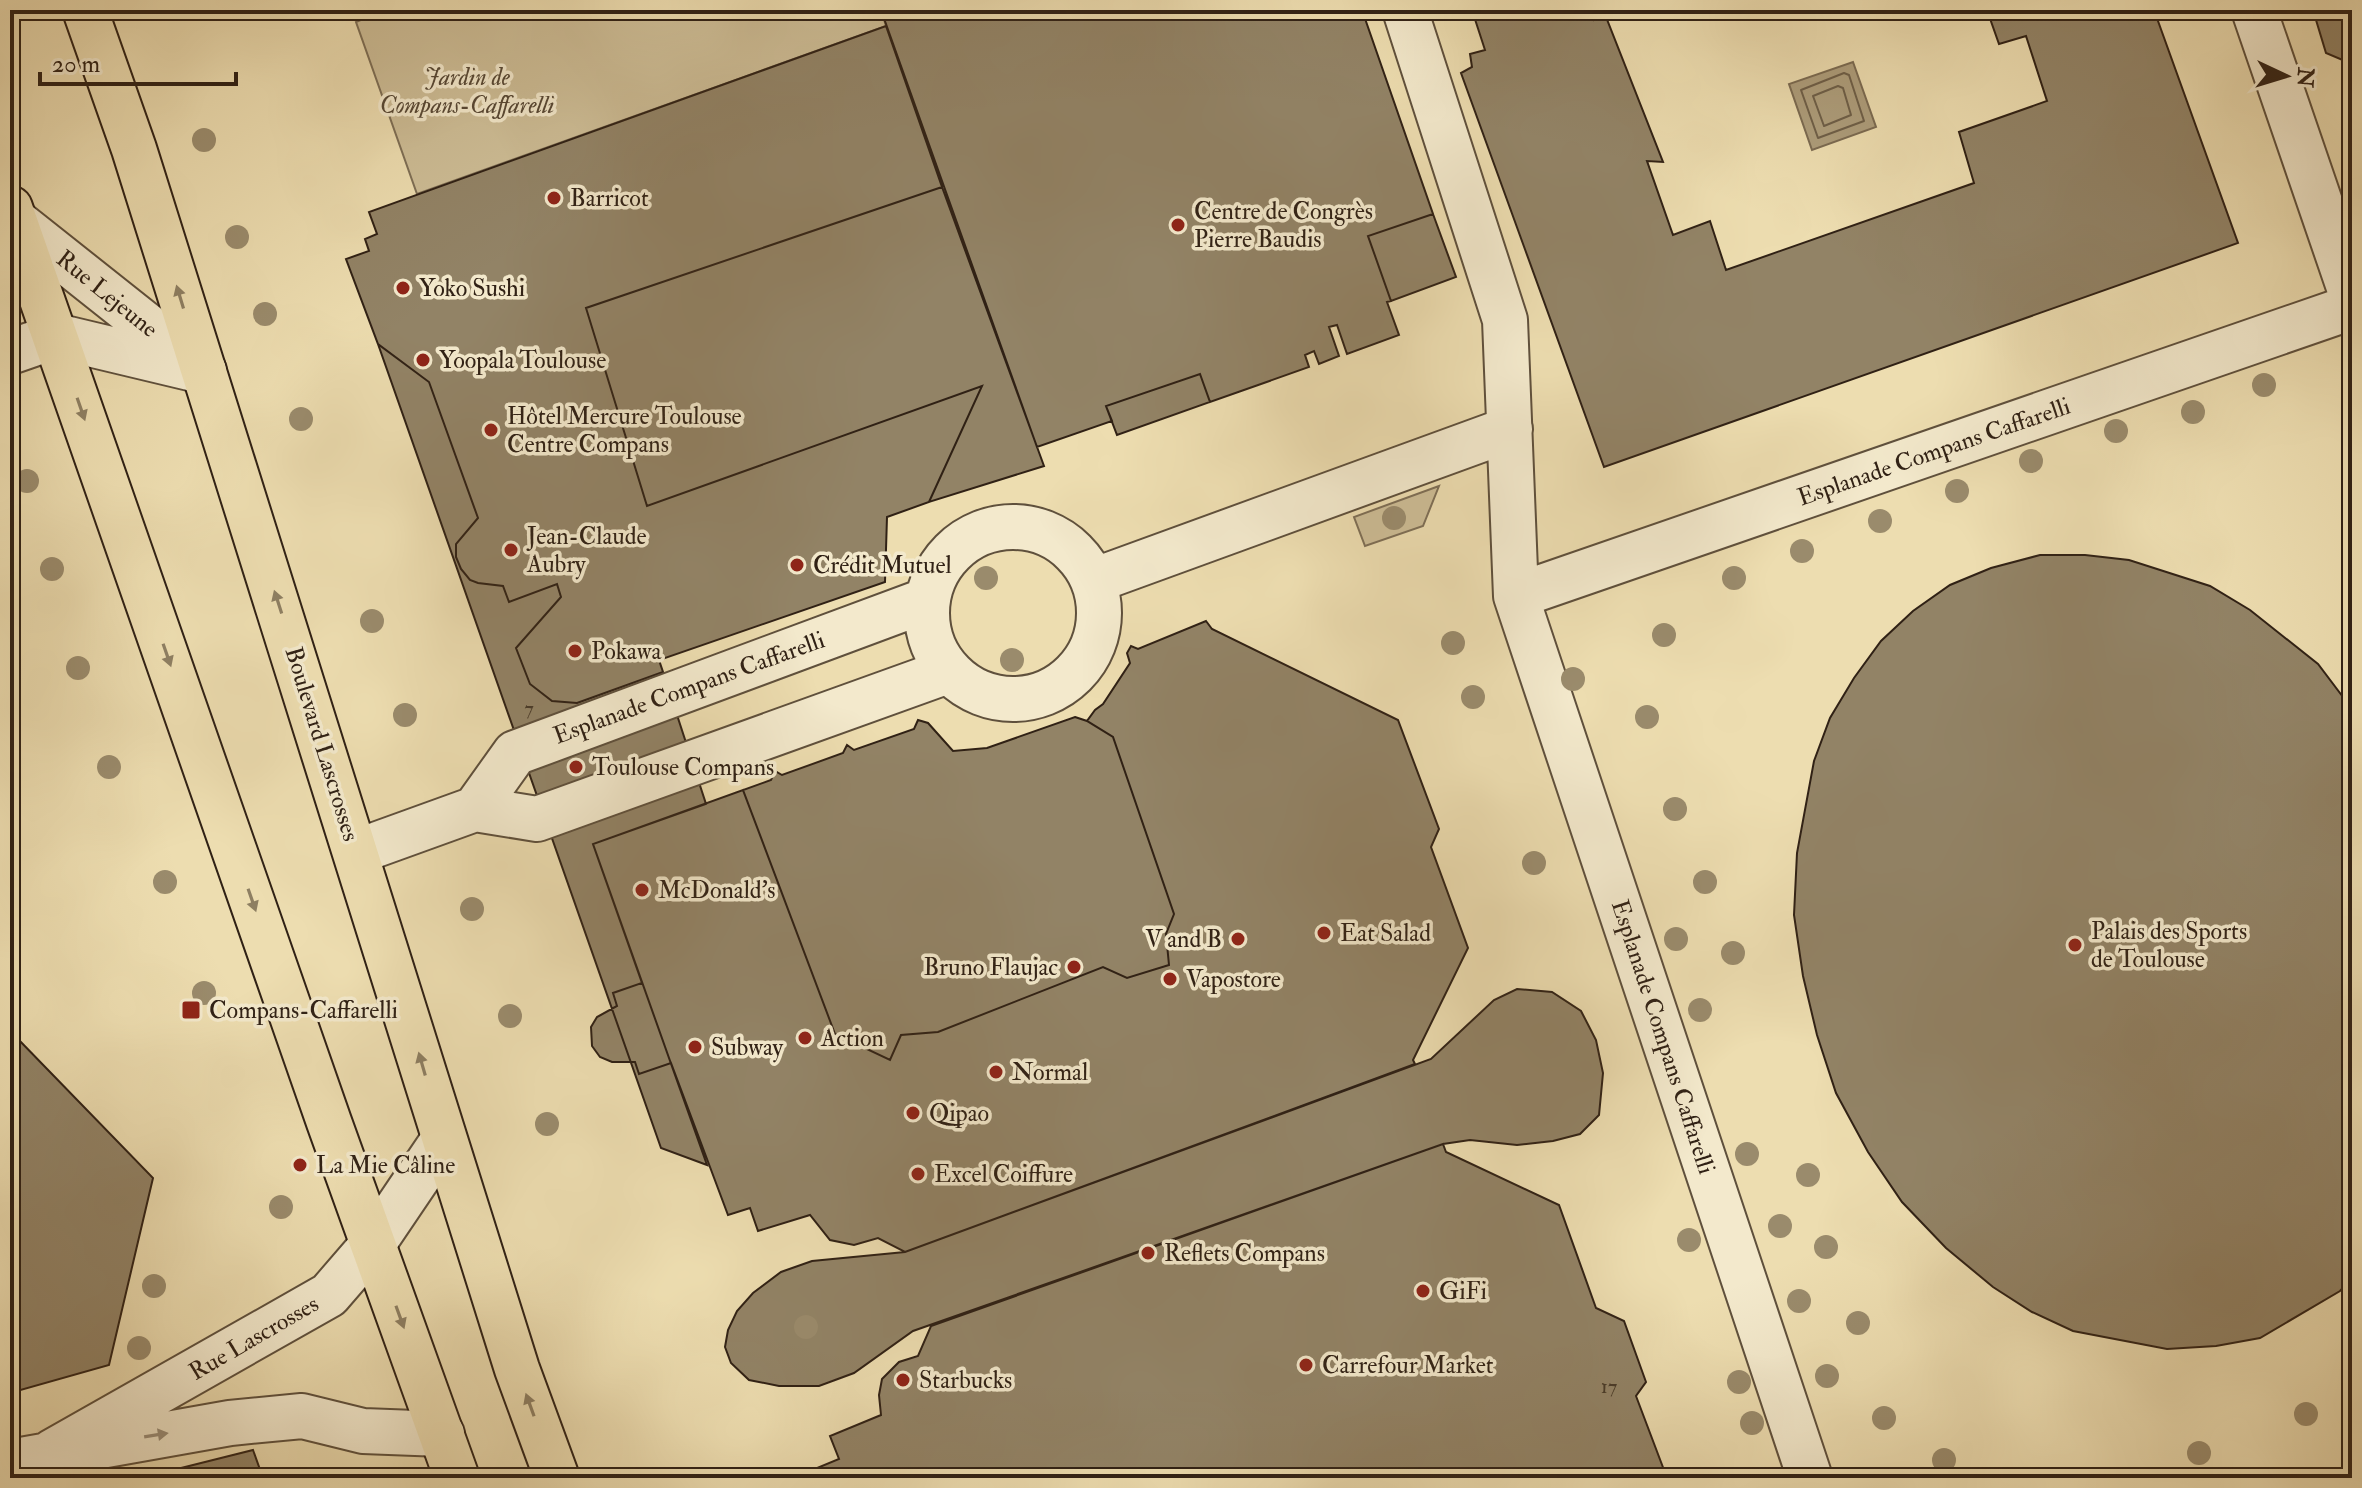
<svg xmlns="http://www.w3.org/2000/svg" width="2362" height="1488" font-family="'IM FELL Double Pica',serif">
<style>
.green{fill:#cdbd96;stroke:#7e6f56;stroke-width:2}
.water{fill:#ad9d7b;stroke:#7b6b52;stroke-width:2}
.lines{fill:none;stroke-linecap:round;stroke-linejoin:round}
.shore{stroke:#6e5f48;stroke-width:2}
.building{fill:#928366;stroke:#302115;stroke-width:2}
.minor-casing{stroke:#5f503c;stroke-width:48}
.major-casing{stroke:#302115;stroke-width:48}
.minor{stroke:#f3e9cc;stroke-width:44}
.major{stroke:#edddb0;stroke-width:44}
.tree{fill:#9a8b6c}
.oneway{fill:#8e7f62}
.oneway2{fill:#9b8f7a}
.poi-dot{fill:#8f2418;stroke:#f3e9cc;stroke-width:3}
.labels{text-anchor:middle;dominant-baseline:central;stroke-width:7;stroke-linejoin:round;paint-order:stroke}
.number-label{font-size:20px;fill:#483a29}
.park-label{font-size:24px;font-style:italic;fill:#574835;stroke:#f3e9cc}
.poi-label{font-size:24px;fill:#302115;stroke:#f3e9cc;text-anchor:start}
.street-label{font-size:24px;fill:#302115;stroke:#f3e9cc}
</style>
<rect width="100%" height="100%" fill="#edddb0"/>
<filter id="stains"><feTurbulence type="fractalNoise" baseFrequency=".0025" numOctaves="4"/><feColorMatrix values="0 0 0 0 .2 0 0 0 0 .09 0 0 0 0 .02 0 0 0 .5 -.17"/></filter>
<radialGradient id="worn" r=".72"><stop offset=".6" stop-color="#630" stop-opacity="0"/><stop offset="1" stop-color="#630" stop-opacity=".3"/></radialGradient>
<!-- green -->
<path class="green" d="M 384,10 L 881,10 L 886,26 L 417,194 L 356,22 Z
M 1439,486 L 1423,526 L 1365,546 L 1354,517 Z"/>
<!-- water -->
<path class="water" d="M 1853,62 L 1876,127 L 1812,150 L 1789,84 Z"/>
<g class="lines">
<!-- shore -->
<path class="shore" d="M 1844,73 L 1849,75 L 1864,121 L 1818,138 L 1801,90 Z
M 1838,86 L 1843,88 L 1851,115 L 1824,126 L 1813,96 Z"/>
</g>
<!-- building -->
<path class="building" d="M 881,10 L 1362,10 L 1433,214 L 1368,236 L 1391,301 L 1387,302 L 1399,335 L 1347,354 L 1337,325 L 1329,327 L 1339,356 L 1319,364 L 1314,351 L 1305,355 L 1309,367 L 1210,402 L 1200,374 L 1106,406 L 1112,421 L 1037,447 Z
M 1472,10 L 1592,10 L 1594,20 L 1606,17 L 1663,162 L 1647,161 L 1673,235 L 1710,221 L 1726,270 L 1974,183 L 1959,132 L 2047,101 L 2026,36 L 1999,44 L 1987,10 L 2154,10 L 2238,243 L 1604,467 L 1461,73 L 1472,67 L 1470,54 L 1485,50 Z
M 2313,10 L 2352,10 L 2352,64 L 2326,53 Z
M 886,26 L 942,187 L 586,308 L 647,506 L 982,386 L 929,502 L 887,517 L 885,582 L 659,660 L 663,672 L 577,703 L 552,701 L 530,684 L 516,648 L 561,597 L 557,584 L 509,602 L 503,586 L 478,583 L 470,580 L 461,569 L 456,557 L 456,544 L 478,518 L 429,382 L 378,344 L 346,259 L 369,251 L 365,239 L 377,234 L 369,212 Z
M 942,187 L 1044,466 L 929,502 L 982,386 L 647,506 L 586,308 Z
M 1433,214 L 1456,277 L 1391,301 L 1368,236 Z
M 378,344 L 429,382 L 478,518 L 456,544 L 456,557 L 461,569 L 470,580 L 478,583 L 503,586 L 509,602 L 557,584 L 561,597 L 516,648 L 530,684 L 552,701 L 577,703 L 663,672 L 706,804 L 593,844 L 707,1165 L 661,1148 Z
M 1200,374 L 1210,402 L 1117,435 L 1106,406 Z
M 2040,555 L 2085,555 L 2129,560 L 2210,586 L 2250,610 L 2318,664 L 2352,709 L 2352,1278 L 2340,1291 L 2260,1338 L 2216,1346 L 2167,1349 L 2073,1331 L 2032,1312 L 1993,1287 L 1946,1248 L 1902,1202 L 1868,1152 L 1836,1093 L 1817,1035 L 1803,976 L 1794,915 L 1797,853 L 1814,761 L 1830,718 L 1854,678 L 1881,641 L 1913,611 L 1950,585 L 1991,568 Z
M 1206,621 L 1212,629 L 1398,720 L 1439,829 L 1431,847 L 1468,948 L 1413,1060 L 1415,1064 L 905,1252 L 878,1238 L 854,1245 L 830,1240 L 810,1215 L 758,1231 L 750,1208 L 728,1215 L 671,1063 L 639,1074 L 635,1062 L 612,1062 L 600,1057 L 592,1046 L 591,1027 L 597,1017 L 617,1006 L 613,993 L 642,983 L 593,844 L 743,790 L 835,1034 L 890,1060 L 901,1035 L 938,1032 L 1103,967 L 1127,978 L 1169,965 L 1166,934 L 1174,914 L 1113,737 L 1087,721 L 1095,710 L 1103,704 L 1130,663 L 1127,653 L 1131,646 L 1138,649 Z
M 1075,717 L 1087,721 L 1113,737 L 1174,914 L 1166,934 L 1169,965 L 1127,978 L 1103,967 L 938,1032 L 901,1035 L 890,1060 L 835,1034 L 743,790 L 771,780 L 775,771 L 782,775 L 843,753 L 847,745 L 854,750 L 914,729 L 918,720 L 928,723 L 953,751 L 987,748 Z
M 1517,989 L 1552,992 L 1581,1011 L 1596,1040 L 1603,1073 L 1599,1115 L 1580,1134 L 1553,1141 L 1517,1145 L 1470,1140 L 1443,1144 L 913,1331 L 854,1373 L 819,1386 L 779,1386 L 749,1380 L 731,1363 L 725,1347 L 728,1330 L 737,1311 L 753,1293 L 781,1272 L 812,1261 L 905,1252 L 1431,1059 L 1494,1000 Z
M 17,1038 L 153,1178 L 109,1365 L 10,1393 L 10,1045 Z
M 1443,1144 L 1446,1152 L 1559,1205 L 1596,1308 L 1624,1321 L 1646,1382 L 1636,1396 L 1667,1478 L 821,1478 L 817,1468 L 839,1459 L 830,1436 L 881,1415 L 879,1395 L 882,1379 L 899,1362 L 918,1356 L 931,1326 Z
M 253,1450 L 263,1478 L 179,1478 L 177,1469 Z"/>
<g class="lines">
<defs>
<path id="minor" d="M 1405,10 L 1505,320 L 1516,596 L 1810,1478
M 2254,10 L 2352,296
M 10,217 L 204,371
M 10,352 L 56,336 L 194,369
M927 613a86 86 0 1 1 172 0a86 86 0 1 1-172 0Z
M 1093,581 L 1510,429
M 1516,596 L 2352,307
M 475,809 L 515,753 L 927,600
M 356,852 L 475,809 L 537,819 L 948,671
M 52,1452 L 329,1295 L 373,1244 L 444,1139
M 10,1462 L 230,1423 L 302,1416 L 363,1431 L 442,1434"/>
<path id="major" d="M 85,10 L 134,149 L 517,1369 L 557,1478
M 10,208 L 329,1122 L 457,1478"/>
</defs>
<!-- minor casing -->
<use href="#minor" class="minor-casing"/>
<!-- major casing -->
<use href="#major" class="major-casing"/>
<!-- minor -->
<use href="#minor" class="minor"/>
<!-- major -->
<use href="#major" class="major"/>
</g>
<!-- trees -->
<g class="tree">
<circle cx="204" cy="140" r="12"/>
<circle cx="237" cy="237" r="12"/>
<circle cx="265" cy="314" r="12"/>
<circle cx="2264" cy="385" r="12"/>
<circle cx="2193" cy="412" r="12"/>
<circle cx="301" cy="419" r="12"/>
<circle cx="2116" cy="431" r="12"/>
<circle cx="2031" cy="461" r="12"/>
<circle cx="27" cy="481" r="12"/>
<circle cx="1957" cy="491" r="12"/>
<circle cx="1394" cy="518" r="12"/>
<circle cx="1880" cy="521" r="12"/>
<circle cx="1802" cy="551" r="12"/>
<circle cx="52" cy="569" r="12"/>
<circle cx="986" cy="578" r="12"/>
<circle cx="1734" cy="578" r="12"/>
<circle cx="372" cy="621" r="12"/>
<circle cx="1664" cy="635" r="12"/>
<circle cx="1453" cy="643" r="12"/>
<circle cx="1012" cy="660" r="12"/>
<circle cx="78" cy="668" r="12"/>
<circle cx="1573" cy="679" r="12"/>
<circle cx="1473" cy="697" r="12"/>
<circle cx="405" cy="715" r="12"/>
<circle cx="1647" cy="717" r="12"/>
<circle cx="109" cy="767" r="12"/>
<circle cx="1675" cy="809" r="12"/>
<circle cx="1534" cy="863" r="12"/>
<circle cx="165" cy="882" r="12"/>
<circle cx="1705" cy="882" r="12"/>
<circle cx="472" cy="909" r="12"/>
<circle cx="1676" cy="939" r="12"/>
<circle cx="1733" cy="953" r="12"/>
<circle cx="204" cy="993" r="12"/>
<circle cx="1700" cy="1010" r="12"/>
<circle cx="510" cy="1016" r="12"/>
<circle cx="547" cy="1124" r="12"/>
<circle cx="1747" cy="1154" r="12"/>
<circle cx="1808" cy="1175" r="12"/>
<circle cx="281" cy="1207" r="12"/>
<circle cx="1780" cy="1226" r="12"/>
<circle cx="1689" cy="1240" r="12"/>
<circle cx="1826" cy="1247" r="12"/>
<circle cx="154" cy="1286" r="12"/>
<circle cx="1799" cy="1301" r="12"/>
<circle cx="1858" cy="1323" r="12"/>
<circle cx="806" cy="1327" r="12"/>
<circle cx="139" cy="1348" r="12"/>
<circle cx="1827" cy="1376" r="12"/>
<circle cx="1739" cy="1382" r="12"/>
<circle cx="2306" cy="1414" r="12"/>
<circle cx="1884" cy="1418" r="12"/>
<circle cx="1752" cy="1423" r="12"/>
<circle cx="2199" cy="1453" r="12"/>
<circle cx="1944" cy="1460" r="12"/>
</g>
<!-- one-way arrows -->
<defs><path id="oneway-solid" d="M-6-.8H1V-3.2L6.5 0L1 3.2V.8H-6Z" transform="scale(2)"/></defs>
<g class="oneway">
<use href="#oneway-solid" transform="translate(180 297) rotate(-107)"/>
<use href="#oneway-solid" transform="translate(81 409) rotate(71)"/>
<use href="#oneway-solid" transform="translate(278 602) rotate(-108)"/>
<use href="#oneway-solid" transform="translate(167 655) rotate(71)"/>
<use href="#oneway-solid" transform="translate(252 900) rotate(71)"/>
<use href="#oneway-solid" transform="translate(422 1064) rotate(-106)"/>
<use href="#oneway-solid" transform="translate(400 1317) rotate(70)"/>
<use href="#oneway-solid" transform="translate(530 1405) rotate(-110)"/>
</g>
<use class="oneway2" href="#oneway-solid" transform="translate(156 1435) rotate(-9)"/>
<!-- markers -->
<g class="poi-dot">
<circle cx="554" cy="198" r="8"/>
<circle cx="1178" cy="225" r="8"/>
<circle cx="403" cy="288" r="8"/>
<circle cx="423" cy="360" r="8"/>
<circle cx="491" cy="430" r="8"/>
<circle cx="511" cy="550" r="8"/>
<circle cx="797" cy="565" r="8"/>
<circle cx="575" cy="651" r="8"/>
<circle cx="576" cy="767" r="8"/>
<circle cx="642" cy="890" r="8"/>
<circle cx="1324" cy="933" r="8"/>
<circle cx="1238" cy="939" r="8"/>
<circle cx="2075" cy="945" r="8"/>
<circle cx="1074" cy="967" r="8"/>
<circle cx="1170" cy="979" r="8"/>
<rect x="181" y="1000" width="20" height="20" rx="4"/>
<circle cx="805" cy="1038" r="8"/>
<circle cx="695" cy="1047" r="8"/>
<circle cx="996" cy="1072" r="8"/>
<circle cx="913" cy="1113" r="8"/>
<circle cx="300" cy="1165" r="8"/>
<circle cx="918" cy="1174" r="8"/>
<circle cx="1148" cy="1253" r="8"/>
<circle cx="1423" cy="1291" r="8"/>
<circle cx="1306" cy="1365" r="8"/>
<circle cx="903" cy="1380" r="8"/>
</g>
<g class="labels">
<!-- number labels -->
<g class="number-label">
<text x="529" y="708">7</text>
<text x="1609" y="1386">17</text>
</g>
<!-- park labels -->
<g class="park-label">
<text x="467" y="77">Jardin de<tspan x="467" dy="28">Compans-Caffarelli</tspan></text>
</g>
<!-- poi labels -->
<g class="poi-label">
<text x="570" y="198">Barricot</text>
<text x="1194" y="211">Centre de Congrès<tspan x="1194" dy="28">Pierre Baudis</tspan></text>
<text x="419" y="288">Yoko Sushi</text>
<text x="439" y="360">Yoopala Toulouse</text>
<text x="507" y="416">Hôtel Mercure Toulouse<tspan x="507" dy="28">Centre Compans</tspan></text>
<text x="527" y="536">Jean-Claude<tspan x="527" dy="28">Aubry</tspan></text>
<text x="813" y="565">Crédit Mutuel</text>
<text x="591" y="651">Pokawa</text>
<text x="592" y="767">Toulouse Compans</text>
<text x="658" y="890">McDonald's</text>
<text x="2091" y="931">Palais des Sports<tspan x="2091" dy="28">de Toulouse</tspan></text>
<text x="1340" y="933">Eat Salad</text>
<text x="1222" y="939" text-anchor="end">V and B</text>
<text x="1058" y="967" text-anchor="end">Bruno Flaujac</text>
<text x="1186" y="979">Vapostore</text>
<text x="209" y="1010">Compans-Caffarelli</text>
<text x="821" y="1038">Action</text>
<text x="711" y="1047">Subway</text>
<text x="1012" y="1072">Normal</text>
<text x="929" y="1113">Qipao</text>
<text x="316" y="1165">La Mie Câline</text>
<text x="934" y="1174">Excel Coiffure</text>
<text x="1164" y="1253">Reflets Compans</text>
<text x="1439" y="1291">GiFi</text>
<text x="1322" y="1365">Carrefour Market</text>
<text x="919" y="1380">Starbucks</text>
</g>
<!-- street labels -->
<g class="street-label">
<text transform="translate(107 294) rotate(39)">Rue Lejeune</text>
<text transform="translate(1934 452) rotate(-19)">Esplanade Compans Caffarelli</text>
<text transform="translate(689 688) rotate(-20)">Esplanade Compans Caffarelli</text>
<text transform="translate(322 744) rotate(73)">Boulevard Lascrosses</text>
<text transform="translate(1663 1037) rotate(72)">Esplanade Compans Caffarelli</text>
<text transform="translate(254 1338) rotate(-30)">Rue Lascrosses</text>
</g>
</g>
<!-- margin -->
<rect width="2362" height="1488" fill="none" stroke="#edddb0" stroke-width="40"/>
<rect x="12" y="12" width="2338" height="1464" fill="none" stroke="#302115" stroke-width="4"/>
<rect x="20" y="20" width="2322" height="1448" fill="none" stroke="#302115" stroke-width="2"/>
<!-- north arrow -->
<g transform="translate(2286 76) rotate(94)" stroke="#f3e9cc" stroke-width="6" paint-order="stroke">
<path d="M0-6L14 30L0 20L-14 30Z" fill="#302115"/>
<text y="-12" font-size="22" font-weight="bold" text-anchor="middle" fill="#302115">N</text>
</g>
<!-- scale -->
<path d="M40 72v12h196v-12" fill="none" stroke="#302115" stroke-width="4"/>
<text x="52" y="72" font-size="24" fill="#302115" stroke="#f3e9cc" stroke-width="6" paint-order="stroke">20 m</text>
<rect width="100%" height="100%" filter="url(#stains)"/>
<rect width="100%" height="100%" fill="url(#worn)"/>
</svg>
